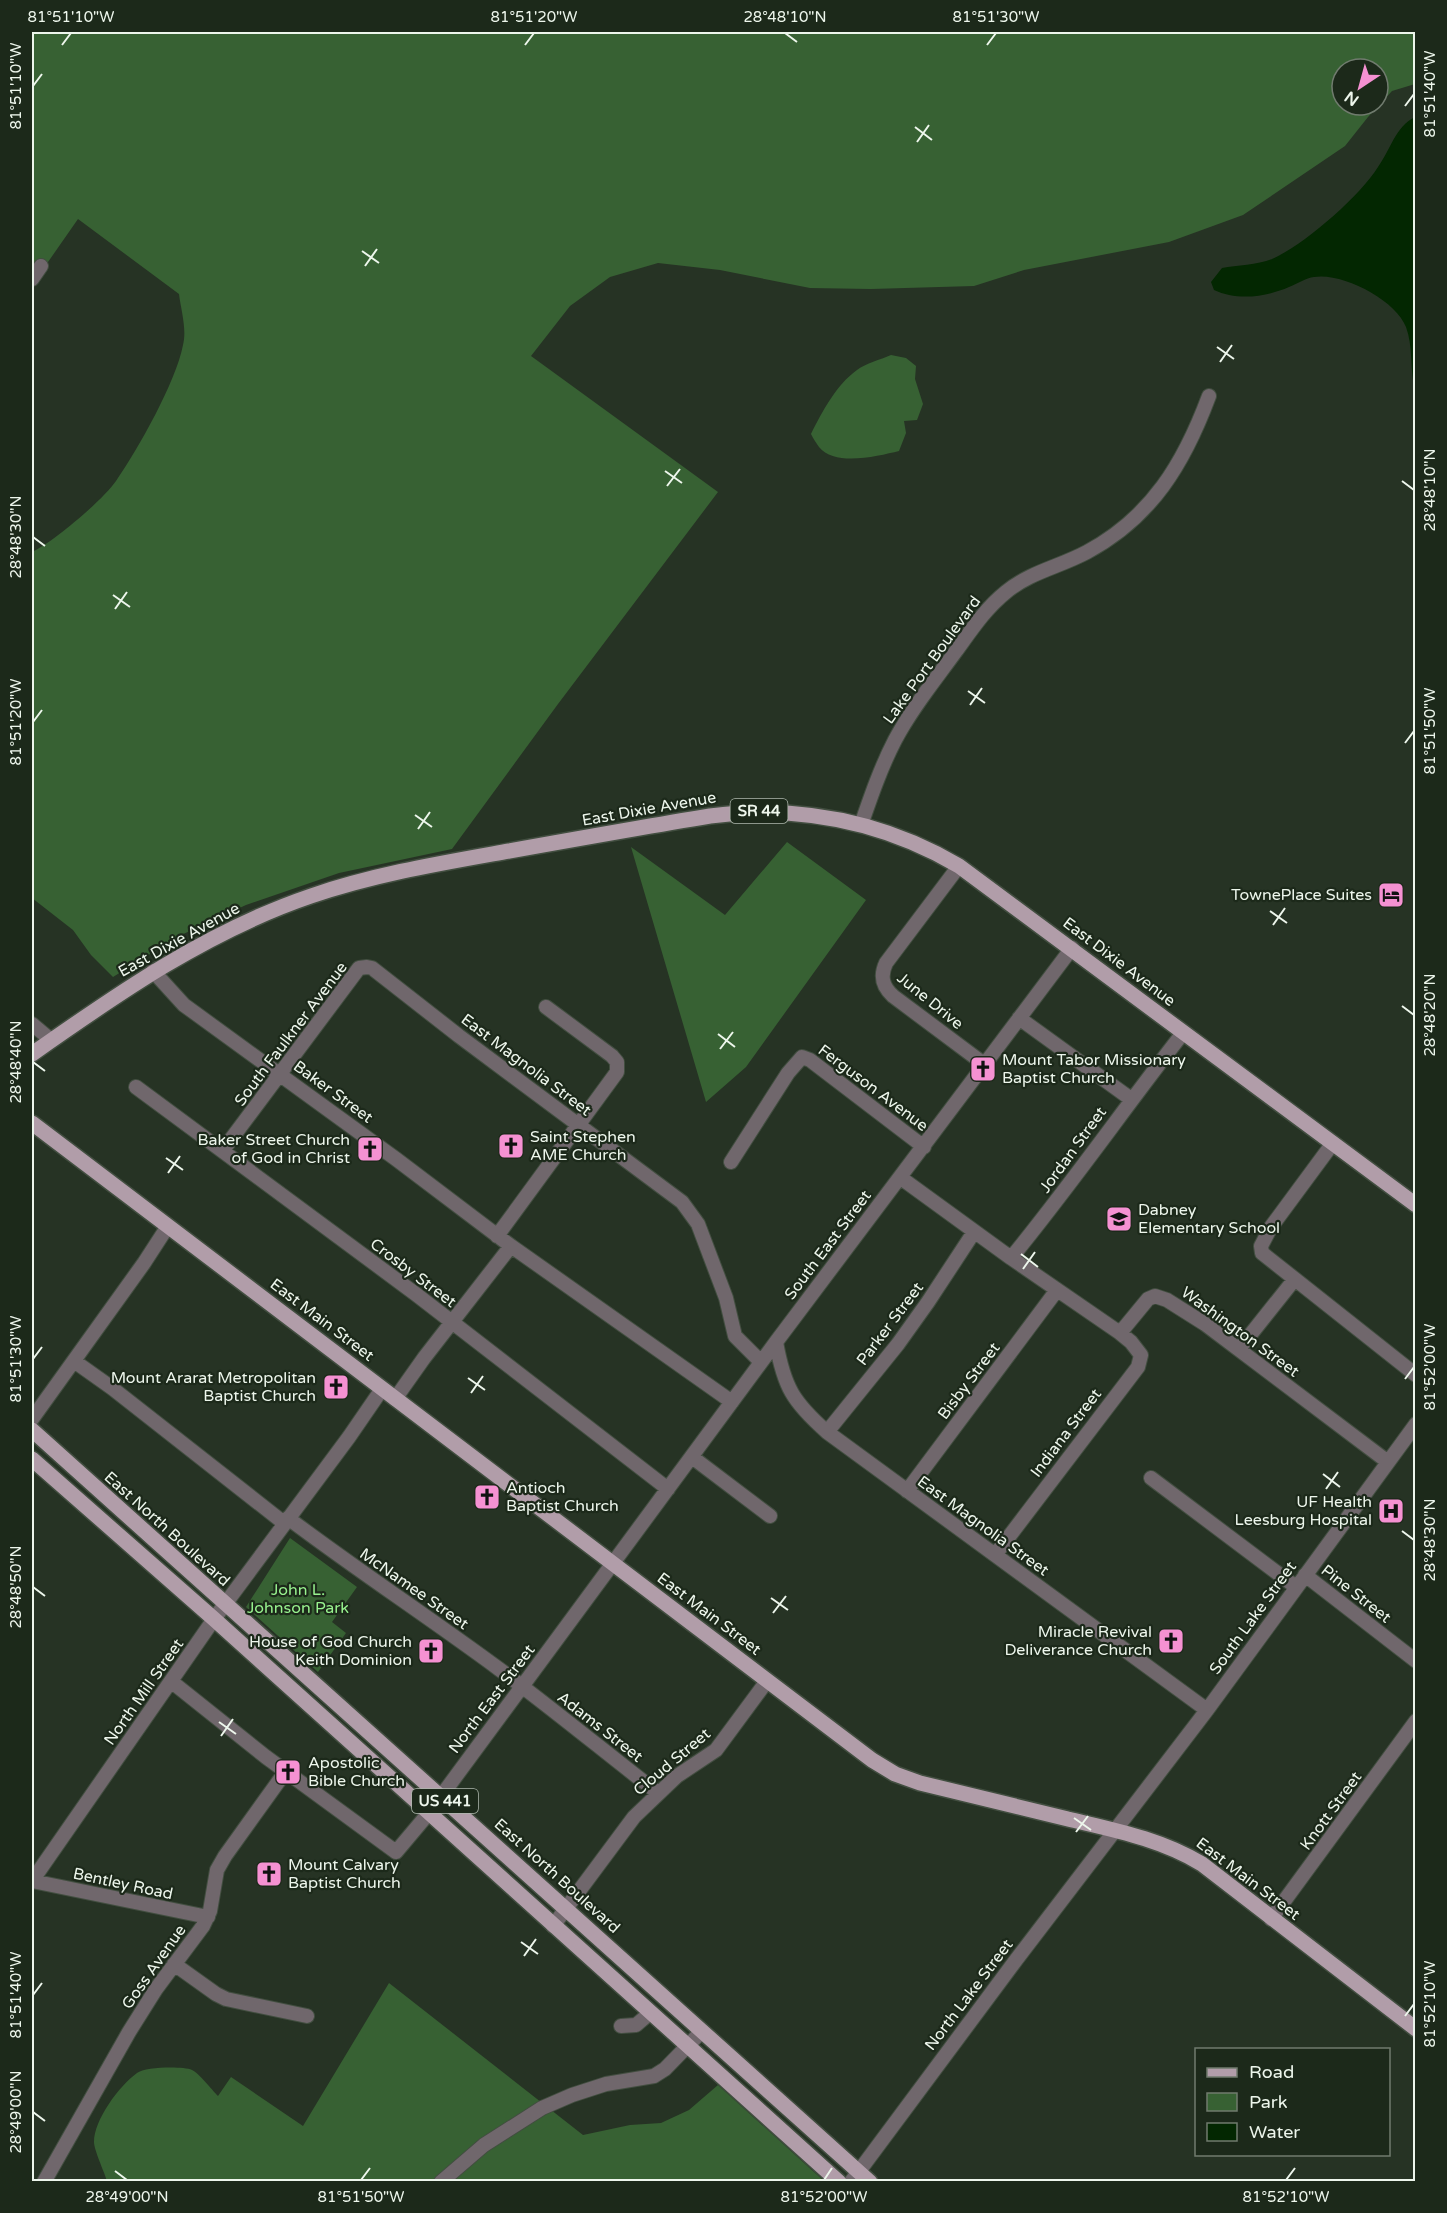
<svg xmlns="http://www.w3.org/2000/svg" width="1447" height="2213" font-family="'Varela Round',sans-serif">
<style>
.green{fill:#376133;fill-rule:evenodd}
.water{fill:#032701}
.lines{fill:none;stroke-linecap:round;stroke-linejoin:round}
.minor-casing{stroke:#424e40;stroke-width:16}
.major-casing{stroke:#424e40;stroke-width:18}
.minor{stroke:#70676c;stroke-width:14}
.major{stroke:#b19da9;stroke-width:15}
.ticks{fill:none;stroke:#edf6ec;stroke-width:2}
.labels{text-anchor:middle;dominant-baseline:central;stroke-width:4.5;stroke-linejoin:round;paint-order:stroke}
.shield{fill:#1c291a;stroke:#aeb8ad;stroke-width:1.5}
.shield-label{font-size:15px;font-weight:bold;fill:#edf6ec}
.street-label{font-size:16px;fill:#edf6ec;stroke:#1c291a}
.poi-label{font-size:16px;fill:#edf6ec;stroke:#1c291a;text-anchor:end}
.park-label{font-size:16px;fill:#98f28f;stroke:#1c291a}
.neatline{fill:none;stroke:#edf6ec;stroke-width:2}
.ticks-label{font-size:15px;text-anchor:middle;fill:#edf6ec}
</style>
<rect width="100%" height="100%" fill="#263324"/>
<!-- green -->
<path class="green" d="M 32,32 L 1415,32 L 1415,84 L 1392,91 L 1368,117 L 1345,146 L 1243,215 L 1169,242 L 1024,270 L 974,286 L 871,289 L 810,288 L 720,270 L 658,263 L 610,277 L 570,306 L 531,356 L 718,492 L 558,704 L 452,849 L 339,873 L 246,905 L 179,936 L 113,977 L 91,955 L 73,930 L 32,898 L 32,552 C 52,543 103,500 116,481 C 138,449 176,382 183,345 C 187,329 181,310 179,294 L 78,219 L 32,285 ZM 1342,69 L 1378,69 L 1378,105 L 1342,105 Z
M 891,355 L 906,358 L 916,366 L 915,379 L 923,404 L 917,420 L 904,421 L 906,433 L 899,451 C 878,456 835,467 819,447 C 816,443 813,438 811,434 C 822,412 836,385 857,370 C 866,363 880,360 891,355 Z
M 787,842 L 866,900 L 746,1067 L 706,1102 L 631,847 L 725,915 Z
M 290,1538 L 357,1587 L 332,1622 L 346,1633 L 318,1672 L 246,1607 Z
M 389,1983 L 583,2135 L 630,2125 L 661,2123 L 689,2110 L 718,2085 L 824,2181 L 107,2181 C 104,2171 94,2150 94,2142 C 94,2120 119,2086 137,2073 C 145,2067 182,2066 192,2070 C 199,2073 212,2090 218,2096 L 231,2077 L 303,2126 Z"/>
<!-- water -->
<path class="water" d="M 1415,117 L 1416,385 L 1414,386 C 1410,366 1413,346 1406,327 C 1396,300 1342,272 1314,277 C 1306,278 1297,284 1289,287 C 1266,297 1237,301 1214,290 L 1211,282 L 1222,268 C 1237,265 1257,265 1272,259 C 1304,245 1359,197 1378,167 C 1391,149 1395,127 1415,117 Z"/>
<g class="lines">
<defs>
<path id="minor" d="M 32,279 L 41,266
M 861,825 C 871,796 881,767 895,740 C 912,708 935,680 956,651 C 972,629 985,609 1006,592 C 1030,572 1059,567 1087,552 C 1152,517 1184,463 1209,396
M 959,866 L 886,963 C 880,976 882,986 893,996 L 984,1064
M 153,971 L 184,1005 L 396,1159 L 511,1246 L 732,1402
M 1019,1018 L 1131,1099
M 32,1024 L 51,1040
M 136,1087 L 417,1295 L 668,1489
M 1333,1143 L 1271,1227 L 1261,1246 L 1262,1253 L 1416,1375
M 223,1150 L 359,968 L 367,967 L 372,968 L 459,1036 L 682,1202 L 698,1224 L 726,1298 L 735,1336 L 761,1362
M 731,1162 L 788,1073 L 802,1057 L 810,1060 L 924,1147
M 901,1178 L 1011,1258 L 1120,1333 L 1131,1342 L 1141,1355 L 1138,1367 L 995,1555
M 497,1236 L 617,1072 L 617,1062 L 612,1056 L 546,1007
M 1011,1258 C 1071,1185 1125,1107 1183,1033
M 1120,1333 L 1148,1299 L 1155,1296 L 1167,1300 L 1205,1324 L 1388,1462
M 776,1342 C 784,1387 793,1402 827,1432 L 1207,1710
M 1239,1349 L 1294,1280
M 74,1361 L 112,1388 L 284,1523
M 395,1399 L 424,1358 L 511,1246
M 32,1419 L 144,1263 L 168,1226
M 827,1432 L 898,1344 L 928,1302 L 974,1232
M 692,1457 L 770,1516
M 1151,1478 L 1296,1587
M 907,1491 L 1057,1290
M 288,1518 C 357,1570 430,1618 499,1669 C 553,1709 605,1752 658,1793
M 1305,1575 L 1416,1661
M 172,1682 L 266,1757 L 396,1852 L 428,1814 L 776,1342 L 1072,948
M 32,1881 L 214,1619 L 349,1437 L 382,1389
M 32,1881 L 208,1917
M 1271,1919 L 1416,1721
M 553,1926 L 634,1817 L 677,1776 L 716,1750 L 767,1681
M 174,1964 L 216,1994 L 226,1999 L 307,2016
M 621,2026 L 636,2025 L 650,2013
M 44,2182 L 129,2032 L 156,1989 L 203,1926 L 210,1911 L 217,1870 L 225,1856 L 286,1771
M 441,2182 L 484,2145 L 542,2108 L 572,2095 L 606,2084 L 654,2076 L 665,2069 L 702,2031
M 851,2182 L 1016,1960 L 1207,1710 L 1416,1424"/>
<path id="major" d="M 32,1054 C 120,992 208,931 311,896 C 375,874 442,863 509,851 C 576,839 643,827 710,816 C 798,805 882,821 959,866 L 1416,1205
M 32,1123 L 872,1760 L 895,1774 L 920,1783 C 970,1795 1019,1807 1068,1819 C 1114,1830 1161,1839 1202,1864 L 1416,2029
M 32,1430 L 870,2182
M 32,1459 L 214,1619 L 839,2182"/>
</defs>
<!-- minor casing -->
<use href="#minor" class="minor-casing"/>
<!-- major casing -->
<use href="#major" class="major-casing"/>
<!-- minor -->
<use href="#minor" class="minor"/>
<!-- major -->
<use href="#major" class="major"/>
</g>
<!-- ticks -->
<path class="ticks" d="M 785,33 L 797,42M 62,45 L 71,33M 525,45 L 534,33M 987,45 L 996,33M 33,86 L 42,74M 1405,106 L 1414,94M 915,127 L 932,140M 917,142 L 929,125M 362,251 L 379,263M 365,266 L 377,249M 1217,347 L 1234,359M 1220,362 L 1232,345M 665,471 L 682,483M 1402,481 L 1414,490M 667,486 L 680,469M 33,537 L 45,546M 113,595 L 130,607M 115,609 L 127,592M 968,691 L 985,703M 970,705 L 982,688M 33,722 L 42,710M 1405,743 L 1414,731M 415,815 L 432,827M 418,829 L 430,812M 1270,911 L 1287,923M 1273,925 L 1285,908M 1402,1006 L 1414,1015M 718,1034 L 735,1047M 720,1049 L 733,1032M 33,1062 L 45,1071M 166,1158 L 183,1170M 168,1173 L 180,1156M 1021,1254 L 1038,1267M 1023,1269 L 1035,1252M 33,1359 L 42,1347M 468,1378 L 485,1390M 1405,1379 L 1414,1367M 471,1393 L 483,1376M 1323,1474 L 1340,1487M 1326,1489 L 1338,1472M 1402,1531 L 1414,1540M 33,1587 L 45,1596M 771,1598 L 788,1610M 773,1613 L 786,1596M 219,1722 L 236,1734M 221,1736 L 233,1719M 1074,1818 L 1091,1830M 1076,1832 L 1088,1816M 521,1942 L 538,1954M 524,1956 L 536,1939M 33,1995 L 42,1983M 1405,2016 L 1414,2004M 33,2112 L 45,2121M 115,2171 L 127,2180M 361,2180 L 370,2168M 824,2180 L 832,2168M 1286,2180 L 1295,2168"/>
<!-- icons -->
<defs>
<symbol id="hotel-square" viewBox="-11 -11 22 22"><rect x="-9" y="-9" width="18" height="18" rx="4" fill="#f591d2" stroke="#1c291a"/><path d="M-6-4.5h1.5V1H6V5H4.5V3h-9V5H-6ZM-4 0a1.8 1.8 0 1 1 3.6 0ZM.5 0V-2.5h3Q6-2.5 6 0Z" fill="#111"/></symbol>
<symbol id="church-square" viewBox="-11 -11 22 22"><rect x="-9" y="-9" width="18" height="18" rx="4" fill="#f591d2" stroke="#1c291a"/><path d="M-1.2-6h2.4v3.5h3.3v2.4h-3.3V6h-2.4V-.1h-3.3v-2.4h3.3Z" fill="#111"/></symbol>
<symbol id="school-square" viewBox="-11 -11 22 22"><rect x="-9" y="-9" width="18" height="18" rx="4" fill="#f591d2" stroke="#1c291a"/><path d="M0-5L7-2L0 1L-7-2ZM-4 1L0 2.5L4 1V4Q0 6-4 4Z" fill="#111"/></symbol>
<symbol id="hospital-square" viewBox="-11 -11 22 22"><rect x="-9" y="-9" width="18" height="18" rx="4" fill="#f591d2" stroke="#1c291a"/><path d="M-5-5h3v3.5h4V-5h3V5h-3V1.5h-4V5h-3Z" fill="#111"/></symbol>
</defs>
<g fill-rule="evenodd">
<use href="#hotel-square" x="1376" y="880" width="30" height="30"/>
<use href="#church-square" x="968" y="1054" width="30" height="30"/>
<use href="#church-square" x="496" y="1131" width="30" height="30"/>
<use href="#church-square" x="355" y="1134" width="30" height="30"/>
<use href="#school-square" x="1104" y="1204" width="30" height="30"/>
<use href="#church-square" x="321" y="1372" width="30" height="30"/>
<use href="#church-square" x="472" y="1482" width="30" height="30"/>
<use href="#hospital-square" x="1376" y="1496" width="30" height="30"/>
<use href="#church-square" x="1156" y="1626" width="30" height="30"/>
<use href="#church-square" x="416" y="1636" width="30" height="30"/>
<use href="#church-square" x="273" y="1757" width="30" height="30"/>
<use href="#church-square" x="254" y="1859" width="30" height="30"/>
</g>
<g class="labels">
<!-- shield labels -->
<g class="shield">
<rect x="730.5" y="799" width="57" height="24" rx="4.5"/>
<rect x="412" y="1789" width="66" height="24" rx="4.5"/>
</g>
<g class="shield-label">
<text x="759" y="811">SR 44</text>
<text x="445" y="1801">US 441</text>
</g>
<!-- street labels -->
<g class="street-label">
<text transform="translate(932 660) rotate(-54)">Lake Port Boulevard</text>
<text transform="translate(649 809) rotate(-10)">East Dixie Avenue</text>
<text transform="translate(179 940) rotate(-29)">East Dixie Avenue</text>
<text transform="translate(1119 962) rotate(37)">East Dixie Avenue</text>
<text transform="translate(930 1001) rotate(39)">June Drive</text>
<text transform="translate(291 1034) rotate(-53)">South Faulkner Avenue</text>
<text transform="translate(526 1065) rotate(37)">East Magnolia Street</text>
<text transform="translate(873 1088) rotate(37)">Ferguson Avenue</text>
<text transform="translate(333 1092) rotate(36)">Baker Street</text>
<text transform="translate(1073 1150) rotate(-54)">Jordan Street</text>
<text transform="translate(828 1245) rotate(-53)">South East Street</text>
<text transform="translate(413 1273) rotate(37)">Crosby Street</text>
<text transform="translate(322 1320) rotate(37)">East Main Street</text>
<text transform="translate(890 1324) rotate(-53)">Parker Street</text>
<text transform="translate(1240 1332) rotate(36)">Washington Street</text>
<text transform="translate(969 1381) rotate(-53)">Bisby Street</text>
<text transform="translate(1066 1433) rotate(-53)">Indiana Street</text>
<text transform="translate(983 1526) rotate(36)">East Magnolia Street</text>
<text transform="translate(167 1529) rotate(42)">East North Boulevard</text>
<text transform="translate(414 1589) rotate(35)">McNamee Street</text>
<text transform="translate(1356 1594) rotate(38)">Pine Street</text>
<text transform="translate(709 1614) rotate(37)">East Main Street</text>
<text transform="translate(1253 1618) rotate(-54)">South Lake Street</text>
<text transform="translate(144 1692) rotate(-55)">North Mill Street</text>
<text transform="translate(492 1699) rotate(-53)">North East Street</text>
<text transform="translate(600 1727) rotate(38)">Adams Street</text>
<text transform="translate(672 1762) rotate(-40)">Cloud Street</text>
<text transform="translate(1331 1811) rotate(-54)">Knott Street</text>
<text transform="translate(557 1876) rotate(42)">East North Boulevard</text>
<text transform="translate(1248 1879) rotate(37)">East Main Street</text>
<text transform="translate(123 1884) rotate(12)">Bentley Road</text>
<text transform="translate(154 1967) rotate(-55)">Goss Avenue</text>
<text transform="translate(969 1995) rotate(-53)">North Lake Street</text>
</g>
<!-- poi labels -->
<g class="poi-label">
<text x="1372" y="895">TownePlace Suites</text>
<text x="1002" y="1060" text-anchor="start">Mount Tabor Missionary<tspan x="1002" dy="18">Baptist Church</tspan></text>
<text x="530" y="1137" text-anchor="start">Saint Stephen<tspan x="530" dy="18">AME Church</tspan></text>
<text x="350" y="1140">Baker Street Church<tspan x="350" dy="18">of God in Christ</tspan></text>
<text x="1138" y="1210" text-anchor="start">Dabney<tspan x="1138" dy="18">Elementary School</tspan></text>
<text x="316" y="1378">Mount Ararat Metropolitan<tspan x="316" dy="18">Baptist Church</tspan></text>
<text x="506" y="1488" text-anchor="start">Antioch<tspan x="506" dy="18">Baptist Church</tspan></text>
<text x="1372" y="1502">UF Health<tspan x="1372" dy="18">Leesburg Hospital</tspan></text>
<text x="1152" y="1632">Miracle Revival<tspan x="1152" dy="18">Deliverance Church</tspan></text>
<text x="412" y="1642">House of God Church<tspan x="412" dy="18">Keith Dominion</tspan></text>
<text x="308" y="1763" text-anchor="start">Apostolic<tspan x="308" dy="18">Bible Church</tspan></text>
<text x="288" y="1865" text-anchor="start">Mount Calvary<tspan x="288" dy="18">Baptist Church</tspan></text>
</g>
<!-- park labels -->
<g class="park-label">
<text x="298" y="1590">John L.<tspan x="298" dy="18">Johnson Park</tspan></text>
</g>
</g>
<!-- border -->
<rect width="1447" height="2213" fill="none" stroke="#1c291a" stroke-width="66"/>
<!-- legend -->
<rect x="1195" y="2048" width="195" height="108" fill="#1c291a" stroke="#707b6e" stroke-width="1.5"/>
<rect x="1207" y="2068" width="30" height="9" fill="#b19da9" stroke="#707b6e" stroke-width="1.5"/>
<text x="1249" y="2078" font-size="18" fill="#edf6ec">Road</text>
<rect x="1207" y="2093" width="30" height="18" fill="#376133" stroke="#707b6e" stroke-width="1.5"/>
<text x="1249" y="2108" font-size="18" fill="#edf6ec">Park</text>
<rect x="1207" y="2123" width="30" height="18" fill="#032701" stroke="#707b6e" stroke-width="1.5"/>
<text x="1249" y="2138" font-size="18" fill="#edf6ec">Water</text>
<!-- north arrow -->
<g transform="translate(1360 87) rotate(216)"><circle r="28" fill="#1c291a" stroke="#707b6e" stroke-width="1.5"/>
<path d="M0-4.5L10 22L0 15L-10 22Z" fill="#f591d2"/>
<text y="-9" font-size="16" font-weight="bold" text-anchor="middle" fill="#edf6ec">N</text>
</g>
<rect x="33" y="33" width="1381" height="2147" class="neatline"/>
<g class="ticks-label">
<text x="71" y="22">81°51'10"W</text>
<text x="534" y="22">81°51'20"W</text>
<text x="785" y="22">28°48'10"N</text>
<text x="996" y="22">81°51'30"W</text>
<text transform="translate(16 86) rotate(-90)" y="5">81°51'10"W</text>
<text transform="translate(1430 94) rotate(-90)" y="5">81°51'40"W</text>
<text transform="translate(1430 490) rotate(-90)" y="5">28°48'10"N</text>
<text transform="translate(16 537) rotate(-90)" y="5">28°48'30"N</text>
<text transform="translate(16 722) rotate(-90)" y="5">81°51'20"W</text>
<text transform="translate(1430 731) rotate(-90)" y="5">81°51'50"W</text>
<text transform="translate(1430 1015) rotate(-90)" y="5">28°48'20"N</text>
<text transform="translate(16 1062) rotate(-90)" y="5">28°48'40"N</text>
<text transform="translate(16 1359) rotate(-90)" y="5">81°51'30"W</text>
<text transform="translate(1430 1367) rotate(-90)" y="5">81°52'00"W</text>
<text transform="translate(1430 1540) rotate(-90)" y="5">28°48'30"N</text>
<text transform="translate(16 1587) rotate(-90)" y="5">28°48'50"N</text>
<text transform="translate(16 1995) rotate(-90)" y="5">81°51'40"W</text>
<text transform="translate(1430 2004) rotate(-90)" y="5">81°52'10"W</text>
<text transform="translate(16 2112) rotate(-90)" y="5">28°49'00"N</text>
<text x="127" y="2202">28°49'00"N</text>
<text x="361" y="2202">81°51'50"W</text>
<text x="824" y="2202">81°52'00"W</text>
<text x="1286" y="2202">81°52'10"W</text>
</g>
</svg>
